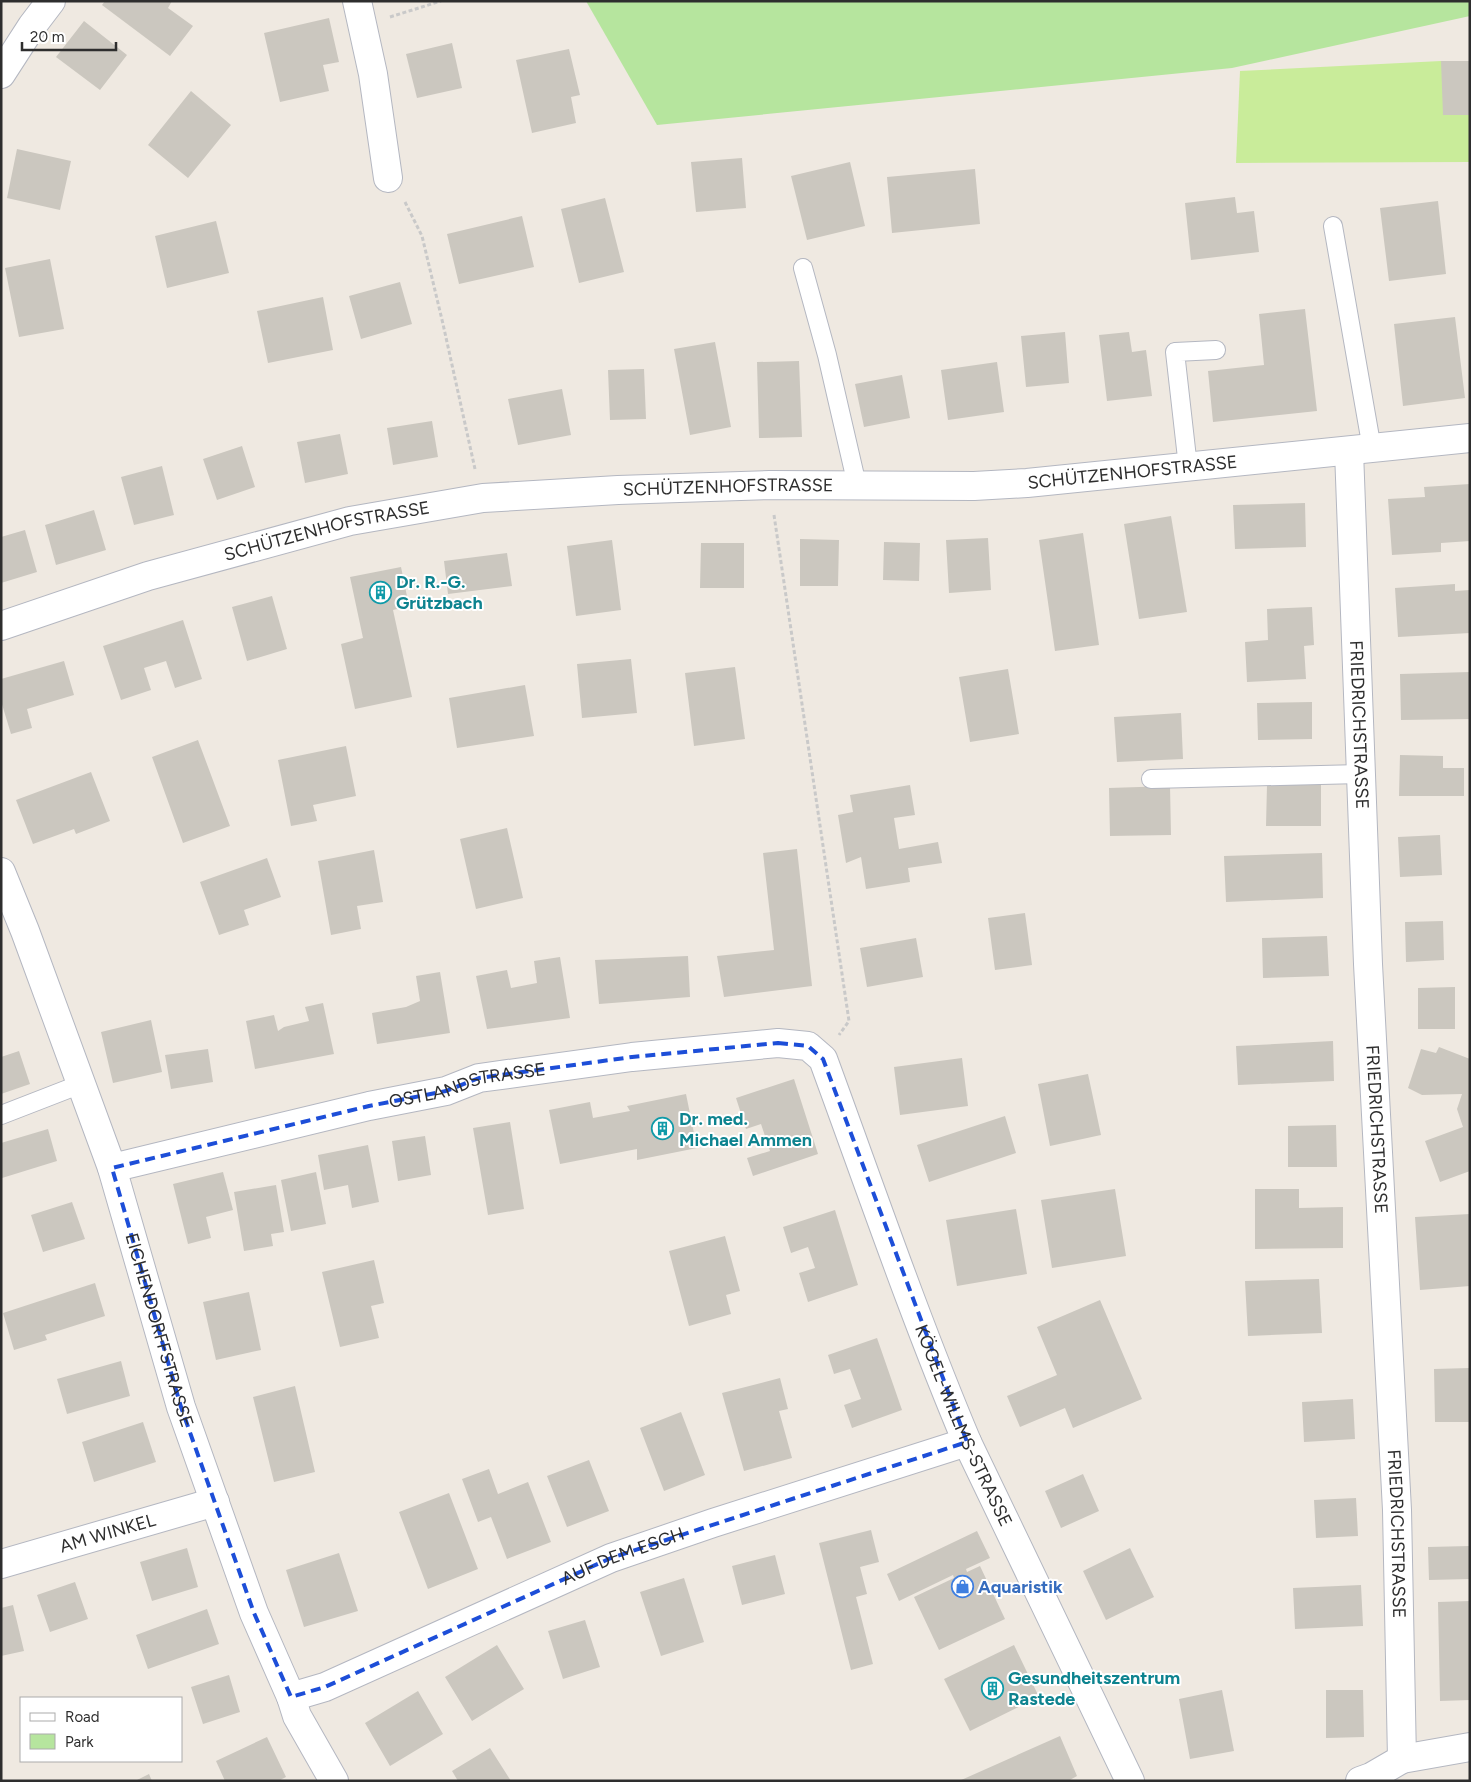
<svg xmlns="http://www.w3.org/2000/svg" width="1471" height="1782" font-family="Figtree,sans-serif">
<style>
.green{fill:#b6e59e}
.pitch{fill:#c9ec9a}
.building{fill:#cbc7bf}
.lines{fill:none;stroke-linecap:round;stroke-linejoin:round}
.service-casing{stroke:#b4b7c1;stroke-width:20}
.minor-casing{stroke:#b4b7c1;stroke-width:30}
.path{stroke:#c9c9c9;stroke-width:3;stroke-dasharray:4 2.5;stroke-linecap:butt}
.service{stroke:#fff;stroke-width:18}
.minor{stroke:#fff;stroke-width:28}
.marked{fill:none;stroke:#1d4ed8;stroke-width:4;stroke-dasharray:10 6;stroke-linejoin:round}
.labels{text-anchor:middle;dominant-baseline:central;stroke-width:4;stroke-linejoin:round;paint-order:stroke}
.street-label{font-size:18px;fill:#2e2e2e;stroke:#fff}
.culture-label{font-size:18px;font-weight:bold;fill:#0d838f;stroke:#fff;text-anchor:start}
.shop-label{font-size:18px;font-weight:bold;fill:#366cbe;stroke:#fff;text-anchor:start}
</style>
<rect width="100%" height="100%" fill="#efe9e1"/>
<!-- green -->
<path class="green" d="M 586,1 L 1470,1 L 1470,16 L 1232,68 L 657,125 Z"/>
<!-- pitch -->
<path class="pitch" d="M 1441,61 L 1470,115 L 1470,162 L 1236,163 L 1240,71 Z"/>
<!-- building -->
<path class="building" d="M 105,1 L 172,1 L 168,8 L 193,26 L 170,56 L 102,5 Z
M 329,18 L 339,62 L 323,65 L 329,91 L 280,102 L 264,33 Z
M 84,21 L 127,55 L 100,90 L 56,57 Z
M 452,43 L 462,88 L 417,98 L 406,54 Z
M 569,49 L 580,95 L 571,97 L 576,123 L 532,133 L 516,60 Z
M 1441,61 L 1470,61 L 1470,115 L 1443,115 Z
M 191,91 L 231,125 L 188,178 L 148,145 Z
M 17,149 L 71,161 L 60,210 L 7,198 Z
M 742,158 L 746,208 L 696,212 L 691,162 Z
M 850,162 L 865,226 L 807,240 L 791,176 Z
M 975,169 L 980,224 L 892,233 L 887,177 Z
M 1235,197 L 1237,213 L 1254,211 L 1259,252 L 1191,260 L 1185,203 Z
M 605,198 L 624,272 L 579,283 L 561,209 Z
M 1438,201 L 1446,274 L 1389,281 L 1380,208 Z
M 522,216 L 534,267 L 459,284 L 447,234 Z
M 216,221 L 229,273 L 167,288 L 155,236 Z
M 50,259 L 64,329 L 19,337 L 5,268 Z
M 400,282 L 412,324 L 361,339 L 349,296 Z
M 323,297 L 333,350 L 268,363 L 257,311 Z
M 1305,309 L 1317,411 L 1213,422 L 1208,371 L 1264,365 L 1259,314 Z
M 1455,317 L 1465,398 L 1403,406 L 1394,324 Z
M 1065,332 L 1069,383 L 1026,387 L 1021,336 Z
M 1129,332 L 1132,352 L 1146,350 L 1152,396 L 1107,401 L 1099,335 Z
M 715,342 L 731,427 L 690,435 L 674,349 Z
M 799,361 L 802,437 L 759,438 L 757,362 Z
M 997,362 L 1004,412 L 948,420 L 941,370 Z
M 644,369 L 646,419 L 610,420 L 608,370 Z
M 902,375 L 910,418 L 864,427 L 855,384 Z
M 562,389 L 571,435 L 518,445 L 508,399 Z
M 432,421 L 438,457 L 393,465 L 387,428 Z
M 340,434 L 348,474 L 305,483 L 297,442 Z
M 242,446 L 255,487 L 217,500 L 203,459 Z
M 162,466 L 174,515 L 134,525 L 121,477 Z
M 1470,484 L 1470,541 L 1441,543 L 1441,552 L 1392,555 L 1388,499 L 1425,497 L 1424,487 Z
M 1305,503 L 1306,547 L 1235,549 L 1233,505 Z
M 94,510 L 106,550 L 56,565 L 45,525 Z
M 1171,516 L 1187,612 L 1139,619 L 1124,524 Z
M 25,530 L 37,572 L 1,583 L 1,537 Z
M 1083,533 L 1099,645 L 1055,651 L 1039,540 Z
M 988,538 L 991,590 L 949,593 L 946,540 Z
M 800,539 L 839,540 L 838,586 L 800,586 Z
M 612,540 L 621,610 L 576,616 L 567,546 Z
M 884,542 L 920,543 L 919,581 L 883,580 Z
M 701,543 L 744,543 L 744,588 L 700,588 Z
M 507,553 L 512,586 L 448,594 L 444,561 Z
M 401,567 L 409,606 L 393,610 L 412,697 L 355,709 L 341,644 L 363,638 L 350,577 Z
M 1455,584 L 1455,591 L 1470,590 L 1470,633 L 1398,637 L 1395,588 Z
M 272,596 L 287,649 L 247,661 L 232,607 Z
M 1312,607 L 1314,645 L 1304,646 L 1306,679 L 1247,682 L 1245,642 L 1268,640 L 1267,609 Z
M 183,620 L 202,679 L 175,688 L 166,661 L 144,668 L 151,690 L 121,700 L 103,646 Z
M 631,659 L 637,713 L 582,718 L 577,664 Z
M 64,661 L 74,695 L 27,709 L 32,728 L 11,734 L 1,701 L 1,679 Z
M 735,667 L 745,739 L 694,746 L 685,673 Z
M 1008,669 L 1019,734 L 970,742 L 959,677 Z
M 1470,672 L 1470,719 L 1401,720 L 1400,674 Z
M 525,685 L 534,736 L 457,748 L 449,698 Z
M 1312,702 L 1312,739 L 1258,740 L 1257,703 Z
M 1181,713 L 1183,759 L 1117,762 L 1114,717 Z
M 198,740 L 230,826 L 183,843 L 152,757 Z
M 346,746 L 356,796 L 313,805 L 317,821 L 291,826 L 278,760 Z
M 1400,755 L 1443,756 L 1443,768 L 1464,768 L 1464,796 L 1399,796 Z
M 91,772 L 110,821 L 76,834 L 74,829 L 33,844 L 16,800 Z
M 910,785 L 915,815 L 894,818 L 899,849 L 938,842 L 942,863 L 908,868 L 910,882 L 866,889 L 861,857 L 846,863 L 838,815 L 853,812 L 850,795 Z
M 1267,785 L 1321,785 L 1321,826 L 1266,826 Z
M 1170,786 L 1171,835 L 1110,836 L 1109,788 Z
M 507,828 L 523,898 L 476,909 L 460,839 Z
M 1440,835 L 1442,875 L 1400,877 L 1398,837 Z
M 797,849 L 812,986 L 724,997 L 717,956 L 774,950 L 763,853 Z
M 374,850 L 383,902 L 357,906 L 361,929 L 331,935 L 318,861 Z
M 1322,853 L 1323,898 L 1226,902 L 1224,856 Z
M 267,858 L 281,897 L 244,910 L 249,925 L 219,935 L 200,882 Z
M 1025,913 L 1032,965 L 995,970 L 988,918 Z
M 1443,921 L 1444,960 L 1406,962 L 1405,922 Z
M 1327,936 L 1329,976 L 1263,978 L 1262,938 Z
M 916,938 L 923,977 L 867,987 L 860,948 Z
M 688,956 L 690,997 L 599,1004 L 595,960 Z
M 560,957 L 570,1018 L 487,1029 L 476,976 L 507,970 L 511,988 L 537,983 L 534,961 Z
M 440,972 L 450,1033 L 377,1044 L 372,1013 L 406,1007 L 420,1001 L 416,976 Z
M 1455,987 L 1455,1029 L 1418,1029 L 1418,988 Z
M 323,1003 L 334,1054 L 255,1069 L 246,1021 L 274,1015 L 278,1031 L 284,1027 L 309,1021 L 305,1007 Z
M 151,1020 L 162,1072 L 113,1083 L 101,1032 Z
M 1333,1041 L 1334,1081 L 1238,1085 L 1236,1046 Z
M 1439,1047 L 1470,1059 L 1470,1171 L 1440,1182 L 1425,1141 L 1463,1127 L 1457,1109 L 1462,1094 L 1422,1095 L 1408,1088 L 1421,1049 L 1436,1053 Z
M 208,1049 L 213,1082 L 171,1089 L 165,1055 Z
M 19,1051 L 30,1084 L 1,1094 L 1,1057 Z
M 962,1058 L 968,1106 L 900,1115 L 894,1067 Z
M 1088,1074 L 1101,1135 L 1050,1146 L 1038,1084 Z
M 794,1079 L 818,1154 L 753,1176 L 747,1158 L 770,1151 L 761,1124 L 746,1129 L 736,1098 Z
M 686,1094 L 697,1148 L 637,1160 L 637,1149 L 560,1164 L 549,1110 L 590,1102 L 593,1118 L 630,1111 L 627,1106 Z
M 1005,1116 L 1016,1153 L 929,1182 L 917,1145 Z
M 510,1122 L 524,1209 L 488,1215 L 473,1128 Z
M 1336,1125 L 1337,1167 L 1288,1167 L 1288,1126 Z
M 48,1129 L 57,1161 L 2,1178 L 1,1143 Z
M 425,1136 L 431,1175 L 398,1181 L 392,1141 Z
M 368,1145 L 379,1202 L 352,1208 L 348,1185 L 324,1190 L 318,1155 Z
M 223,1172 L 233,1210 L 206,1217 L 211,1238 L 188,1244 L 173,1184 Z
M 316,1172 L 326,1224 L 291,1231 L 281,1180 Z
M 276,1185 L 284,1232 L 271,1234 L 273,1246 L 244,1251 L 234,1192 Z
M 1115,1189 L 1126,1256 L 1052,1268 L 1041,1200 Z
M 1255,1189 L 1299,1189 L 1299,1208 L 1343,1207 L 1343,1248 L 1255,1249 Z
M 72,1202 L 85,1239 L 43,1252 L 31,1215 Z
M 1016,1209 L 1027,1274 L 957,1286 L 946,1220 Z
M 835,1210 L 858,1285 L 808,1302 L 799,1273 L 815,1268 L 808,1247 L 791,1253 L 783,1227 Z
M 1470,1214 L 1470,1286 L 1420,1290 L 1415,1217 Z
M 725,1236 L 740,1291 L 726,1295 L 731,1314 L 689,1326 L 669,1251 Z
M 374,1260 L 384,1303 L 371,1306 L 379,1338 L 340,1347 L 322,1272 Z
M 1319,1279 L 1322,1333 L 1248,1336 L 1245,1281 Z
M 95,1283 L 105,1316 L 45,1335 L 47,1340 L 14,1350 L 3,1313 Z
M 249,1292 L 261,1350 L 216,1360 L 203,1302 Z
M 1100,1300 L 1142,1399 L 1073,1428 L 1065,1408 L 1020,1427 L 1007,1396 L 1057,1375 L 1037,1327 Z
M 877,1338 L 902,1410 L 852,1428 L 844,1405 L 861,1399 L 850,1369 L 834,1374 L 828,1355 Z
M 121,1361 L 130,1396 L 67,1414 L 57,1379 Z
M 1470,1368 L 1470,1422 L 1435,1422 L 1434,1369 Z
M 780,1378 L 788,1409 L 779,1411 L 792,1458 L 744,1471 L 722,1393 Z
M 295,1386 L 315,1472 L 274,1482 L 253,1397 Z
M 1353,1399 L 1355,1439 L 1304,1442 L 1302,1402 Z
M 681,1412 L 705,1475 L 664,1491 L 640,1428 Z
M 143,1422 L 156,1462 L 94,1482 L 82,1442 Z
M 589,1460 L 609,1511 L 567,1527 L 547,1476 Z
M 489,1469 L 498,1494 L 528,1482 L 551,1542 L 507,1559 L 491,1517 L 478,1522 L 462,1479 Z
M 1083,1474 L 1099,1511 L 1061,1528 L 1045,1491 Z
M 449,1493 L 478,1569 L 428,1589 L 399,1512 Z
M 1356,1498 L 1358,1536 L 1316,1538 L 1314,1500 Z
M 871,1530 L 879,1562 L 860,1567 L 867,1594 L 856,1597 L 873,1664 L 851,1670 L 819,1543 Z
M 977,1531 L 990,1558 L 966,1569 L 967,1572 L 980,1566 L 1005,1619 L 939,1650 L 914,1597 L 954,1578 L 953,1575 L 899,1601 L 887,1574 Z
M 1470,1546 L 1470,1579 L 1429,1580 L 1428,1547 Z
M 187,1548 L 198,1587 L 152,1601 L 140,1562 Z
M 1130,1548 L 1154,1597 L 1106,1620 L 1083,1571 Z
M 339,1553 L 358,1611 L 304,1627 L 286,1570 Z
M 775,1555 L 785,1594 L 742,1605 L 732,1566 Z
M 684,1578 L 704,1642 L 661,1656 L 640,1592 Z
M 75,1582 L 88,1619 L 50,1632 L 37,1595 Z
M 1361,1585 L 1363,1626 L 1295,1629 L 1293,1588 Z
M 1470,1601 L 1470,1700 L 1440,1701 L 1438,1602 Z
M 13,1605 L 24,1651 L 1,1656 L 1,1608 Z
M 207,1609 L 219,1644 L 148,1669 L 136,1635 Z
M 585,1620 L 600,1667 L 563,1679 L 548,1631 Z
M 497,1645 L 524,1689 L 472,1721 L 445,1677 Z
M 1014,1645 L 1039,1697 L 970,1731 L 944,1679 Z
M 229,1675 L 240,1712 L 203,1724 L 191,1687 Z
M 1222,1690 L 1234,1751 L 1190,1759 L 1179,1699 Z
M 1326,1690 L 1363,1690 L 1364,1737 L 1326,1738 Z
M 418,1691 L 443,1734 L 390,1766 L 365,1723 Z
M 1060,1736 L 1077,1776 L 1068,1781 L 959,1781 Z
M 267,1737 L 286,1777 L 278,1781 L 225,1781 L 216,1761 Z
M 490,1748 L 511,1781 L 458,1781 L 452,1771 Z
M 149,1774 L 152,1781 L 135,1781 Z"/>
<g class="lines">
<defs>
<path id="service" d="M 1333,226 L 1372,449
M 803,268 L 827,355 L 857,485
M 1188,467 L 1175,352 L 1216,350
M 1151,779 L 1361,774
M 1,1115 L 81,1084"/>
<g id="minor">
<path d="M 357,1 L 373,74 L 388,178"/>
<path d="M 1,74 L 32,26 L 51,1"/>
<path id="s1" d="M 1349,451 L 1368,964 L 1397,1510 L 1402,1759 L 1371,1777 L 1360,1781"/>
<path id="s2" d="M 1,626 L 148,576 L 350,521 L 483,498 L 618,490 L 770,485 L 974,486 L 1027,483 L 1470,438"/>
<path id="s3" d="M 1,872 L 25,931 L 112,1168 L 181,1407 L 254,1613 L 291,1697 L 297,1716 L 334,1781"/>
<path id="s4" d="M 112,1168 L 369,1106 L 446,1091 L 479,1078 L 632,1057 L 778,1043 L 808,1046 L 823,1059 C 870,1187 914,1316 967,1442 L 1130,1781"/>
<path id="s5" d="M 1,1564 L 215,1502"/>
<path id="s6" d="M 291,1697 L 325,1687 L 611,1558 L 713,1523 L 967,1442"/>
<path d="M 1402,1759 L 1470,1747"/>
</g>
</defs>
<!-- service casing -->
<use href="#service" class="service-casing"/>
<!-- minor casing -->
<use href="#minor" class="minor-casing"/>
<!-- path -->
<path class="path" d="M 390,17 L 441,1
M 405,202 L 422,236 L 443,324 L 475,469
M 774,515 L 849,1021 L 839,1035"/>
<!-- service -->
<use href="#service" class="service"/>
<!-- minor -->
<use href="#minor" class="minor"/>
</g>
<!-- marked area -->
<path class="marked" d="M 778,1043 L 808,1046 L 823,1059 L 967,1442 L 611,1558 L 325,1687 L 291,1697 L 254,1613 L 181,1407 L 112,1168 L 369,1106 L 446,1091 L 479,1078 L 632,1057 Z"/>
<!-- icons -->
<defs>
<symbol id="building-ring" viewBox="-11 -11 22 22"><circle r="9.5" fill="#fff" stroke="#0f9aa8" stroke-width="1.5"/><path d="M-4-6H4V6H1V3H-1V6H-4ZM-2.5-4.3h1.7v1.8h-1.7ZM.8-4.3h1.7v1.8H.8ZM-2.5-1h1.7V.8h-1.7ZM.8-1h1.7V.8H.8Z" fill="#0f9aa8"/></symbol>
<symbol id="shop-ring" viewBox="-11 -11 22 22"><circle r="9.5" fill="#fff" stroke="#3f7fe0" stroke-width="1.5"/><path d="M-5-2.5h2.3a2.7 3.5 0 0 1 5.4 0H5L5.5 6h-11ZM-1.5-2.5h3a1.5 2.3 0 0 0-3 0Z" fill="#3f7fe0"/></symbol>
</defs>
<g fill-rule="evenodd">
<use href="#building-ring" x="368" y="580" width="25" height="25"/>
<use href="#building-ring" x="650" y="1116" width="25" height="25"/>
<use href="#shop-ring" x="950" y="1574" width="25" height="25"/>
<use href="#building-ring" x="980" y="1676" width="25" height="25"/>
</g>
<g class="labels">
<!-- street labels -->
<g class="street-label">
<text stroke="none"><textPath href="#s2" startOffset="1150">SCHÜTZENHOFSTRASSE</textPath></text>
<text stroke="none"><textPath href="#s2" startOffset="745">SCHÜTZENHOFSTRASSE</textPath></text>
<text stroke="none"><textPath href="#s2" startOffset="340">SCHÜTZENHOFSTRASSE</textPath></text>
<text stroke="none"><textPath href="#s1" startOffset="274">FRIEDRICHSTRASSE</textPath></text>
<text stroke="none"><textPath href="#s4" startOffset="365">OSTLANDSTRASSE</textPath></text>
<text stroke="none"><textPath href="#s1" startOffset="679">FRIEDRICHSTRASSE</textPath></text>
<text stroke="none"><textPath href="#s3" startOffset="485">EICHENDORFFSTRASSE</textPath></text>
<text stroke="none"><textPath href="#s4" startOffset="1122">KÖGEL-WILLMS-STRASSE</textPath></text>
<text stroke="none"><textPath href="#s5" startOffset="111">AM WINKEL</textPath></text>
<text stroke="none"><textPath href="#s1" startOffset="1084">FRIEDRICHSTRASSE</textPath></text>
<text stroke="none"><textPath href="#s6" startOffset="361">AUF DEM ESCH</textPath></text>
</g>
<!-- culture labels -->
<g class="culture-label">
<text x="396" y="582">Dr. R.-G.<tspan x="396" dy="21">Grützbach</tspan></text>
<text x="679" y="1119">Dr. med.<tspan x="679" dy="21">Michael Ammen</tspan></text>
<text x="1008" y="1678">Gesundheitszentrum<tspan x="1008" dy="21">Rastede</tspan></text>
</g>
<!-- shop labels -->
<g class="shop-label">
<text x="978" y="1587">Aquaristik</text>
</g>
</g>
<!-- border -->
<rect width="1471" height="1782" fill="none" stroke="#2e2e2e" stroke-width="5"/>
<!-- legend -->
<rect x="20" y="1697" width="162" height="65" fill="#ffffff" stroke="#ababab"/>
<rect x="30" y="1713" width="25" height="8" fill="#ffffff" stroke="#ababab"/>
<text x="65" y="1722" font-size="15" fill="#2e2e2e">Road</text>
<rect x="30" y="1734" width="25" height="15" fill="#b6e59e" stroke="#ababab"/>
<text x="65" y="1747" font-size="15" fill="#2e2e2e">Park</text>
<!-- scale -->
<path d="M22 42v8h94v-8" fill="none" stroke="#2e2e2e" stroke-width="2.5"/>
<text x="30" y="42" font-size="15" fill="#2e2e2e" stroke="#ffffff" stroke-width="4" paint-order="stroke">20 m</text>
</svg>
